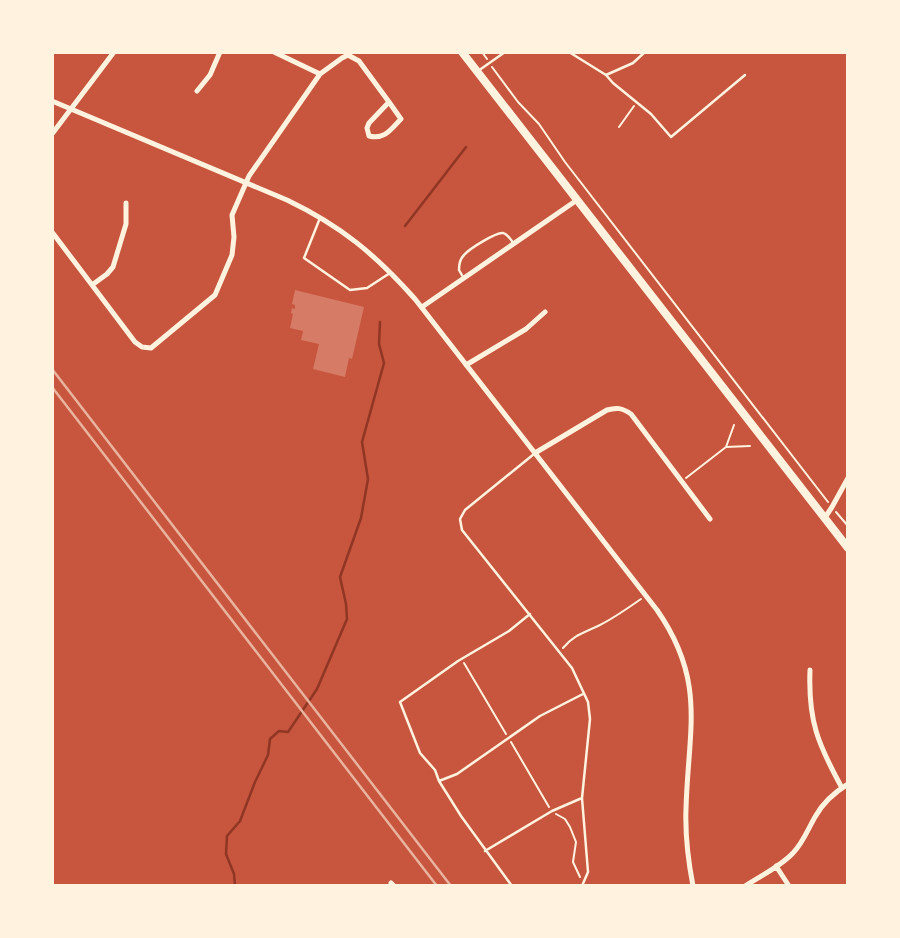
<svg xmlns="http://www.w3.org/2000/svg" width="900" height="938" font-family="Roboto,sans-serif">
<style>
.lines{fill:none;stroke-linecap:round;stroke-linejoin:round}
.stream{stroke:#8f3625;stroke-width:2.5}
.building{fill:#d67c66}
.path{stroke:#fff3e0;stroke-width:2}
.service{stroke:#fff3e0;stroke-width:2.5}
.minor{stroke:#fff3e0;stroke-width:5}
.primary{stroke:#fff3e0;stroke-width:8}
.rail{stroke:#e9b49f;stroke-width:2.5}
</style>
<rect width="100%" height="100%" fill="#c8553d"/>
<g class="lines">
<!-- stream -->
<path class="stream" d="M 405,226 L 466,147
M 235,886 L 234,874 L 226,854 L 227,836 L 240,821 L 255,782 L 268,755 L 270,739 L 279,731 L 288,732 L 317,689 L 347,619 L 346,604 L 340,577 L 361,518 L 368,479 L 362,442 L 384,363 L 379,344 L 380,322"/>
</g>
<!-- building -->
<path class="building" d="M 295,290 L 364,307 L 352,359 L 349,358 L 345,377 L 313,369 L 319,344 L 301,340 L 303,331 L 290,328 L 293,314 L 291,313 L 292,308 L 295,309 L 295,305 L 292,304 Z"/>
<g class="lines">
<!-- path -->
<path class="path" d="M 482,52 L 487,59
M 492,67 L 518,102 L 539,124 L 565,162 L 828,502
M 619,127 L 634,106
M 726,447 L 750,446
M 686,478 L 726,447 L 734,425
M 836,512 L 848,526
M 563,648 C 575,634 584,633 600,625 C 614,618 628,608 641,599
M 464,663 L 506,734
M 511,742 L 549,807
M 556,814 L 565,819 L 570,827 L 576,842 L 573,862 L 580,877"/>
<!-- service -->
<path class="service" d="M 569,52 L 606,75 L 613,83 L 651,114 L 671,137 L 745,75
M 478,71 L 505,52
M 606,75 L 633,63 L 645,52
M 320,218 L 304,258 L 350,290 L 367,288 L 390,273
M 463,277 L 459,270 C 459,264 460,259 464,255 C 469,249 496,232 503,233 C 508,234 511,240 514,244
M 534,454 L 465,510 L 460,519 L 462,530 L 572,668 L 588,702 L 590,719 L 582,798 L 588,872 L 582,886
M 439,781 L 457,774 L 540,716 L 583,694
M 485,851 L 552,811 L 582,798
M 512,886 L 461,816 L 439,781 L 435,770 L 420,753 L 400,702 L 458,661 L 509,631 L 530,614"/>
<!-- minor -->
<path class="minor" d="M 274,52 L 320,74
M 197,91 L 210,75 L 220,52
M 52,101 L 287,200 C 341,226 375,254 415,299 L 657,610 C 707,682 688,730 686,809 C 685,835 688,860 693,886
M 52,134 L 114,52
M 52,232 L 135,342 L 142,347 L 151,348 L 215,295 L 232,255 L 234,237 L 232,215 L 249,176 L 320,74 L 342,58 L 348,55 L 359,61 L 389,102 L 369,123 L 367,128 L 369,136 C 385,140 391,129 401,119 L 389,102
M 92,285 L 107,274 L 113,267 L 126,224 L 126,203
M 422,307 L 577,200
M 466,365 L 526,329 L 545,312
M 535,453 L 607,410 C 617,407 622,408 631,414 L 710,519
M 824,519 L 832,507 L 848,478
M 810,670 C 808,721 818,744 842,788
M 776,866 L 789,886
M 391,883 L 394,886
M 745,886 C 760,876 780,867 793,853 C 803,843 808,829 815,817 C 822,804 835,792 848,784"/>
<!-- primary -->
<path class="primary" d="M 462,52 L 848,548"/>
<!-- rail -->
<path class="rail" d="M 52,369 L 451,886
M 52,387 L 437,886"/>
</g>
<!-- border -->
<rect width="900" height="938" fill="none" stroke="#fff3e0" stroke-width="108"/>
</svg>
